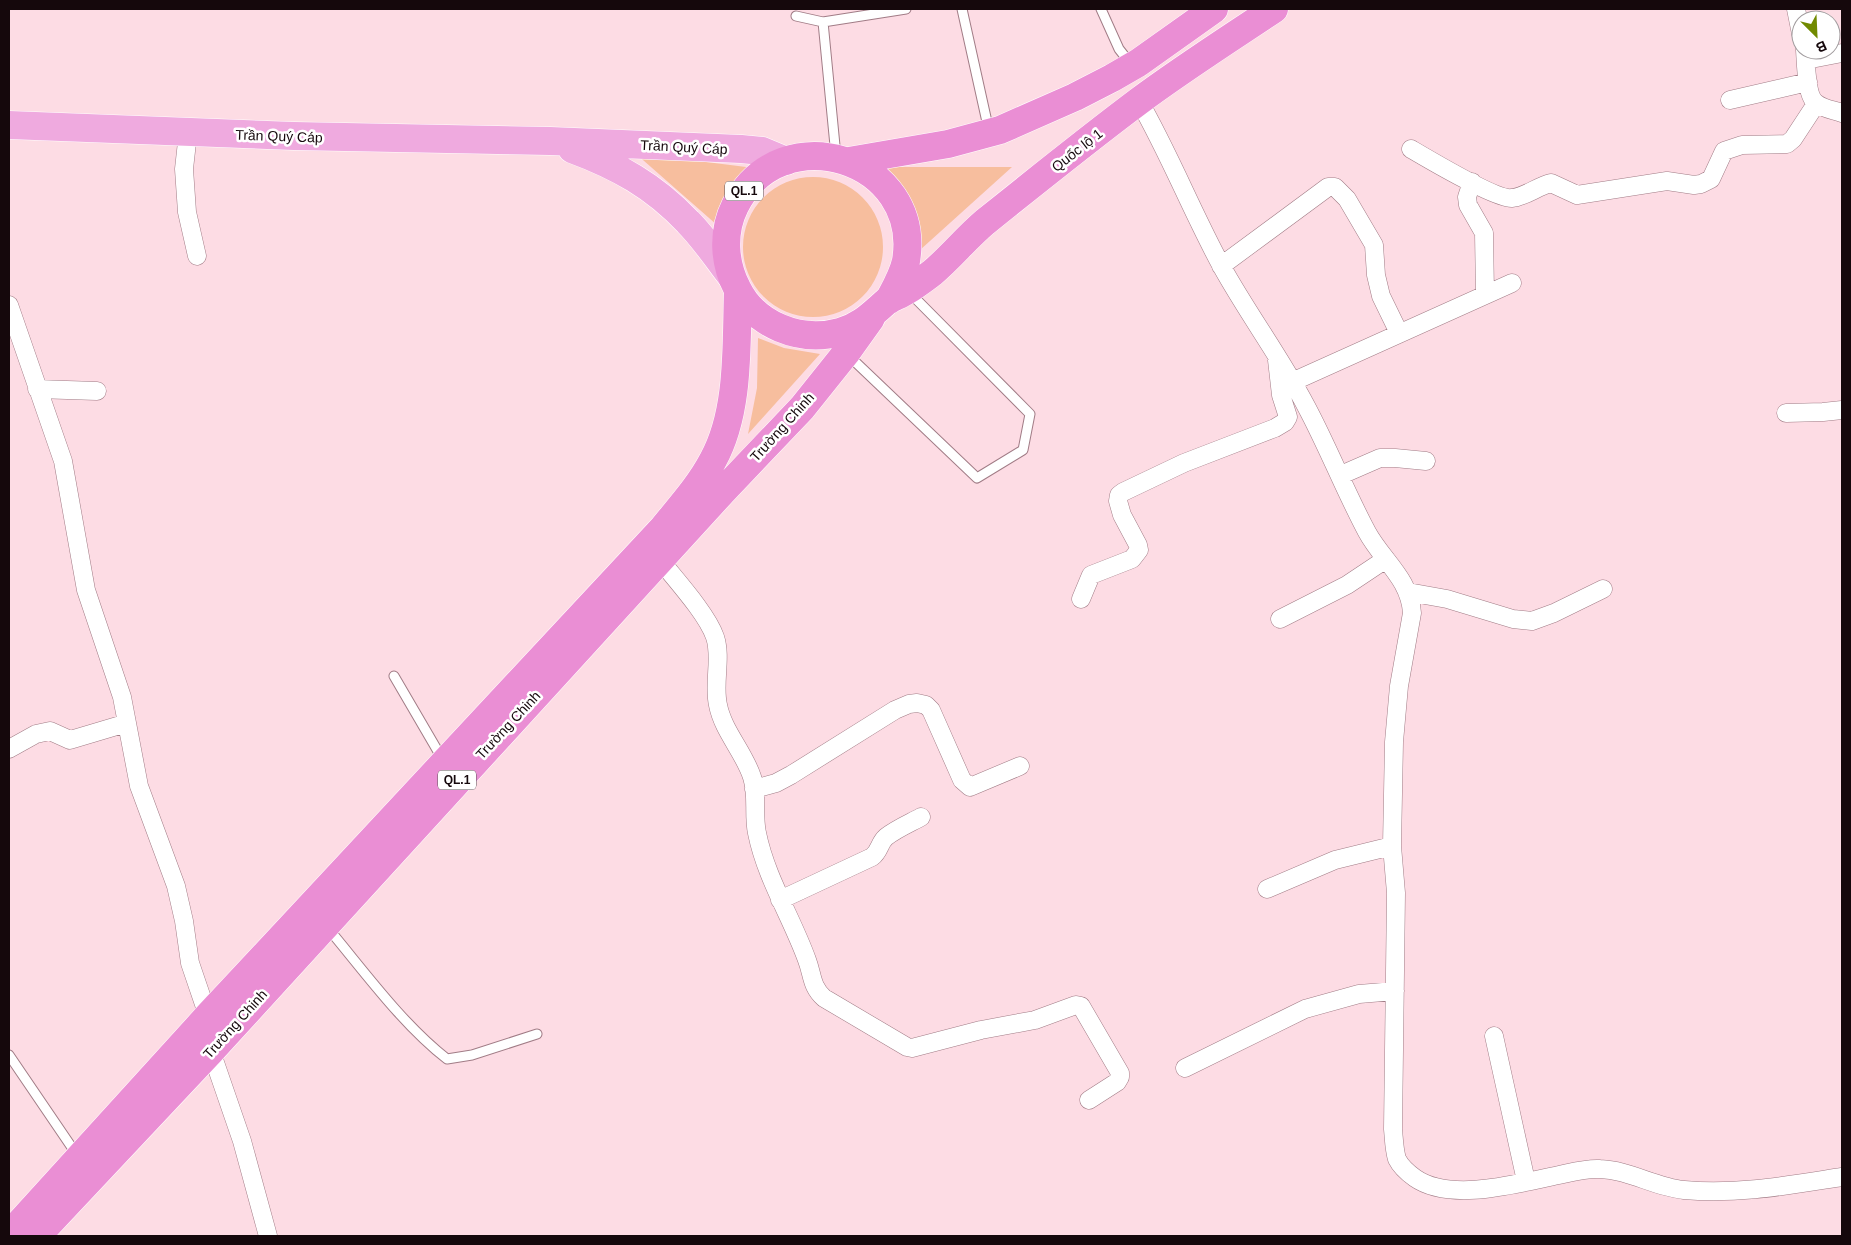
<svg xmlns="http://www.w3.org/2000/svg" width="1851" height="1245" font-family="Arial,sans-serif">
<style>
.green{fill:#f7be9e}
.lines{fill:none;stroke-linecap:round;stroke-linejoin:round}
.service-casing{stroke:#a17c86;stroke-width:11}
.minor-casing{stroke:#a17c86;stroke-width:19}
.primary-casing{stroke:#fff;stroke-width:29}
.trunk-casing{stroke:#fff;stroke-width:29}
.service{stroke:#fff;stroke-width:9}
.minor{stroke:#fff;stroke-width:18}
.primary{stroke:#efaadf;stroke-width:28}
.trunk{stroke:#ea8ed4;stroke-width:28}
.labels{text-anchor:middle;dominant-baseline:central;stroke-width:5;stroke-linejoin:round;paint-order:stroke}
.shield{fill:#fff;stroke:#5b5255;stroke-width:1}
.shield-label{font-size:12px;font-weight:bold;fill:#15080c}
.street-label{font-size:14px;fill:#15080c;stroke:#fff}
</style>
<rect width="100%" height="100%" fill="#fddce4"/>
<!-- green -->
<path class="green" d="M 635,153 L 754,168 L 730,187 L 717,225 Z
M 883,167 L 1012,167 L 920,250 L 913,207 L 901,185 Z
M743 247a70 70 0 1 1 140 0a70 70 0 1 1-140 0Z
M 758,338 L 784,348 L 820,354 L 748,434 L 757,388 Z"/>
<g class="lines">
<defs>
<path id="service" d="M 962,9 L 989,131
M 1101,9 L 1119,49 L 1130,63
M 796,16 L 823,22 L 906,9
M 823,22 L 836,156
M 848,355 L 977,478 L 1023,450 L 1030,414 L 910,293
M 394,676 L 443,760
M 327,927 C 364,971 402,1024 447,1059 L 472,1055 L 537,1034
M 9,1055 L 77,1155"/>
<path id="minor" d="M 1796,9 L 1801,34
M 1805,50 C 1806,62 1806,96 1816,103 C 1823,109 1834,110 1842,113
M 1806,60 L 1842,53
M 1730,100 L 1808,82
M 1139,101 C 1170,155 1192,212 1222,267 C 1248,314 1281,358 1306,406 C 1328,447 1345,491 1367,532 C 1382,560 1410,579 1412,613 L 1399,686 L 1394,742 L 1392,846 L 1396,893 L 1393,1129 C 1394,1139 1394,1149 1397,1159 C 1401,1167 1408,1173 1415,1178 C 1451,1203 1519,1183 1559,1175 C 1573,1172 1586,1168 1600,1169 C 1629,1170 1655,1187 1684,1190 C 1737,1195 1790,1185 1842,1177
M 188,133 L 184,169 L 187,212 L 197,256
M 1411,149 C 1428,159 1497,200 1512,198 C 1525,197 1538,186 1551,183 L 1577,195 L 1667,181 L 1694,185 L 1701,184 L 1711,179 L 1724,151 L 1742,145 L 1787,144 L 1793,139 L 1816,104
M 1472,182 L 1467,197 L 1468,205 L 1484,233 L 1485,294
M 1221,266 L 1328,187 L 1335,187 L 1347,199 L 1374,245 L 1376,275 L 1381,296 L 1399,333
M 9,305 L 63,461 L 86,590 L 122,697 L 139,786 L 176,886 L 184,921 L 190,963 L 208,1016 L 211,1051 L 242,1141 L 268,1236
M 1292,382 L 1512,283
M 37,389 L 97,391
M 1786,413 L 1823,412 L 1842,410
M 1341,475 L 1380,458 L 1395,458 L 1426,461
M 660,560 C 676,580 707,614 715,637 C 722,658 713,683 718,705 C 723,731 744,752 752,777 C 758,795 753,815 757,833 C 766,878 792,918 807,960 C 813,976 811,986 824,998 L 907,1047 L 912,1048 L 981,1030 L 1035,1020 L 1076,1005 L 1081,1006 L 1120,1073 L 1120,1077 L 1117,1082 L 1089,1100
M 1408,592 L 1447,599 L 1513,619 L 1532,621 L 1554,613 L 1603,589
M 1081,599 L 1091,575 L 1132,559 L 1139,550 L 1138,545 L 1122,515 L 1118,501 L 1119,495 L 1123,492 L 1184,463 L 1275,428 L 1285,422 L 1288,417 L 1281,395 L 1277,360
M 1280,619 L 1347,585 L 1386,559
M 9,749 L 36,734 L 50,731 L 70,740 L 127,723
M 754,789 L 776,783 L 791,775 L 895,710 L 909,704 L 917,703 L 926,705 L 931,710 L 962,780 L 970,787 L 1020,766
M 1267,889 L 1335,860 L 1392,846
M 780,900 L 872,857 C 880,851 879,843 886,837 C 896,829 910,823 921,817
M 1494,1036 L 1526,1181
M 1185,1068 L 1305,1009 L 1359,994 L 1395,991"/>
<path id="primary" d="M 9,125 L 294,136 L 550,141 L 741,149 L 762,151 L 786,161
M 572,149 C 618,166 654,186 688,222 C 704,238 717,258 731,276"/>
<path id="trunk" d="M 849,161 L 948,144 L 1000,130 L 1075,97 L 1112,78 L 1138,63 L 1214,9
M 889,300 C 896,287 903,275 906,261 C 923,159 781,114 735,206 C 722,232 724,263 737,288 C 755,325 800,343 840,332 C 861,326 871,315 887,301 C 893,297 900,295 906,291 C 915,286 924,279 932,273 C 951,257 966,238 985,222 C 1036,181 1087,140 1139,101 C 1182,69 1229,39 1274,9
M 9,1235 L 208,1016 L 663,528 C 680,507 700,485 713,460 C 740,411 736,345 738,291
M 37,1236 L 211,1051 L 723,491 L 802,408 L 846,353 L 871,318"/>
</defs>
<!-- service casing -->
<use href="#service" class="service-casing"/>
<!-- minor casing -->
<use href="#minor" class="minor-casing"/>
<!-- primary casing -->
<use href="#primary" class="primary-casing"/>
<!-- trunk casing -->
<use href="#trunk" class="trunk-casing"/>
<!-- service -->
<use href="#service" class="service"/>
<!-- minor -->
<use href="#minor" class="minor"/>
<!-- primary -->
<use href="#primary" class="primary"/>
<!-- trunk -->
<use href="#trunk" class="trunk"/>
</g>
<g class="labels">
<!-- shield labels -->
<g class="shield">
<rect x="725" y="181.5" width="38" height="19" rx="4"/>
<rect x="438" y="770.5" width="38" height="19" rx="4"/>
</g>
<g class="shield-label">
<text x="744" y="191">QL.1</text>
<text x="457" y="780">QL.1</text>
</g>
<!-- street labels -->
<g class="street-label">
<text transform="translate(279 136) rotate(2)">Trần Quý Cáp</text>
<text transform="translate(684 147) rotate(3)">Trần Quý Cáp</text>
<text transform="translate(1077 150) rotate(-38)">Quốc lộ 1</text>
<text transform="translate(782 427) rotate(-48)">Trường Chinh</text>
<text transform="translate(508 725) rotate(-47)">Trường Chinh</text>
<text transform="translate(235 1024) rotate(-48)">Trường Chinh</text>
</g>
</g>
<!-- border -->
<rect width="1851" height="1245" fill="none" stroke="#15080c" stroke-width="20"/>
<!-- north arrow -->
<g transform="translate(1816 35) rotate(156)"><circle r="24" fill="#ffffff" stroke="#a19c9e"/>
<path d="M0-4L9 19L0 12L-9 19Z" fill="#718a00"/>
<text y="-8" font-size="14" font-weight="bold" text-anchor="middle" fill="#15080c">B</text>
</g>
</svg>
